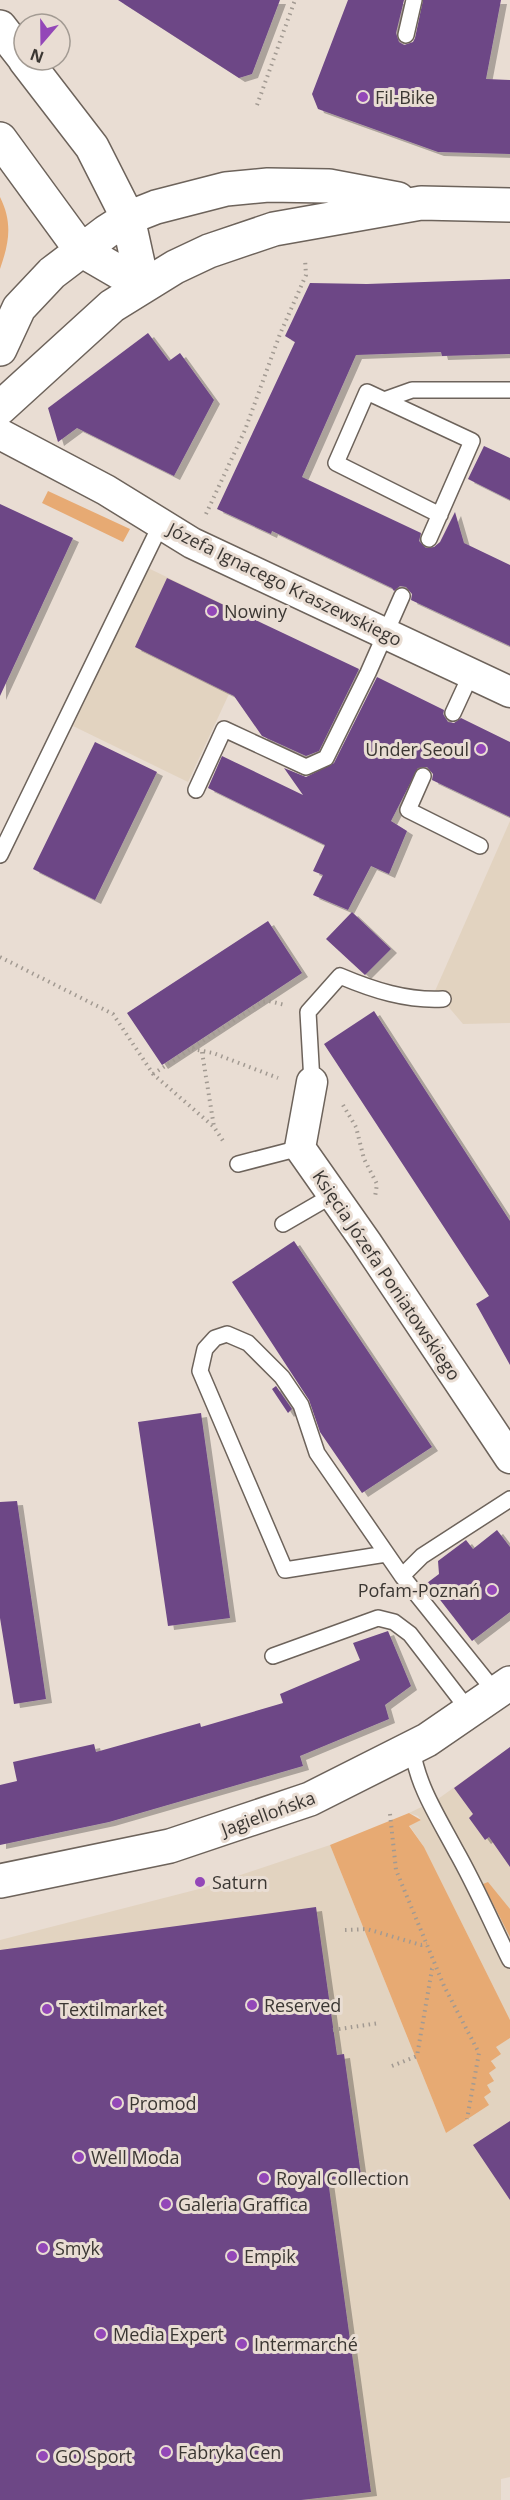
<svg xmlns="http://www.w3.org/2000/svg" width="510" height="2500" font-family="'Open Sans',sans-serif">
<style>
.commercial{fill:#e2d3c0}
.green{fill:#e7aa73}
.building{fill:#6d4786;filter:url(#shadow)}
.lines{fill:none;stroke-linecap:round;stroke-linejoin:round}
.lane-casing{stroke:#6d635b;stroke-width:18}
.street-casing{stroke:#6d635b;stroke-width:33}
.secondary-casing{stroke:#6d635b;stroke-width:36}
.path{stroke:#a29a92;stroke-width:4;stroke-dasharray:1.5 4.5;stroke-linecap:butt}
.lane{stroke:#fff;stroke-width:15}
.street{stroke:#fff;stroke-width:30}
.secondary{stroke:#fff;stroke-width:33}
.poi-dot{fill:#9347b8;stroke:#e9ddd3;stroke-width:2}
.labels{text-anchor:middle;dominant-baseline:central;stroke-width:6;stroke-linejoin:round;paint-order:stroke}
.poi-label{font-size:18px;fill:#3b3733;stroke:#e9ddd3;text-anchor:start}
.street-label{font-size:18px;fill:#3b3733;stroke:#e9ddd3}
</style>
<defs>
<filter id="shadow"><feDropShadow dx="6" dy="4" stdDeviation="0" flood-color="#0004"/></filter>
</defs>
<rect width="100%" height="100%" fill="#e9ddd3"/>
<!-- commercial -->
<path class="commercial" d="M 148,568 L 262,623 L 188,782 L 73,726 Z
M 510,821 L 510,1023 L 463,1024 L 435,991 Z
M 510,1747 L 510,2020 L 424,1847 L 409,1825 L 421,1820 L 418,1816 L 409,1813 L 438,1799 Z
M 330,1845 L 446,2133 L 484,2097 L 495,2047 L 510,2038 L 510,2477 L 501,2479 L 501,2500 L 0,2500 L 0,1940 L 199,1889 Z"/>
<!-- green -->
<path class="green" d="M 0,197 C 13,223 9,243 0,269 Z
M 48,491 L 130,529 L 123,542 L 42,503 Z
M 409,1813 L 421,1820 L 409,1826 L 424,1847 L 510,2020 L 510,2038 L 496,2047 L 501,2054 L 491,2061 L 496,2068 L 489,2073 L 494,2081 L 487,2085 L 491,2092 L 484,2097 L 489,2105 L 446,2133 L 330,1845 Z
M 488,1882 L 510,1909 L 510,1937 L 483,1884 Z"/>
<!-- building -->
<path class="building" d="M 118,0 L 280,0 L 252,74 L 239,78 Z
M 348,0 L 404,0 L 396,33 L 399,42 L 404,45 L 413,42 L 415,38 L 423,0 L 501,0 L 486,79 L 510,80 L 510,154 L 438,152 L 318,109 L 312,94 Z
M 510,279 L 510,354 L 442,356 L 441,352 L 356,355 L 302,477 L 421,533 L 419,541 L 426,548 L 434,547 L 440,542 L 455,512 L 464,543 L 510,565 L 510,646 L 411,600 L 412,594 L 406,587 L 400,586 L 394,591 L 392,588 L 272,531 L 271,534 L 217,509 L 295,342 L 285,336 L 310,283 L 367,284 Z
M 148,333 L 169,361 L 180,353 L 214,400 L 174,476 L 77,428 L 58,442 L 48,408 Z
M 484,446 L 510,458 L 510,500 L 468,479 Z
M 0,504 L 73,538 L 0,696 Z
M 167,578 L 359,669 L 319,751 L 306,756 L 262,736 L 234,696 L 135,647 Z
M 377,677 L 444,710 L 443,714 L 448,722 L 454,723 L 461,718 L 510,742 L 510,817 L 432,780 L 433,774 L 427,767 L 418,768 L 391,821 L 407,831 L 389,874 L 371,866 L 348,910 L 313,895 L 323,875 L 313,871 L 325,845 L 208,788 L 222,756 L 303,795 L 284,768 L 306,777 L 334,763 Z
M 95,742 L 157,772 L 95,900 L 33,869 Z
M 352,912 L 391,949 L 365,975 L 326,939 Z
M 268,921 L 302,973 L 162,1065 L 127,1013 Z
M 374,1011 L 510,1221 L 510,1365 L 476,1304 L 489,1296 L 324,1044 Z
M 294,1241 L 432,1447 L 362,1493 L 320,1432 L 309,1400 L 232,1282 Z
M 276,1386 L 292,1409 L 288,1413 L 272,1389 Z
M 201,1413 L 230,1618 L 168,1626 L 138,1422 Z
M 17,1501 L 46,1699 L 14,1704 L 0,1618 L 0,1502 Z
M 497,1530 L 510,1547 L 510,1612 L 472,1641 L 427,1583 L 439,1574 L 438,1561 L 466,1540 L 473,1549 Z
M 388,1631 L 411,1686 L 385,1705 L 389,1719 L 300,1756 L 303,1766 L 109,1822 L 0,1845 L 0,1785 L 17,1781 L 13,1762 L 94,1744 L 96,1752 L 200,1723 L 201,1727 L 283,1703 L 280,1694 L 360,1660 L 353,1643 Z
M 510,1747 L 510,1867 L 489,1837 L 485,1840 L 469,1818 L 473,1814 L 454,1788 Z
M 316,1907 L 337,2055 L 344,2054 L 361,2175 L 328,2180 L 371,2492 L 301,2500 L 0,2500 L 0,1950 Z
M 510,2121 L 510,2200 L 473,2145 Z"/>
<g class="lines">
<defs>
<path id="lane" d="M 406,35 L 414,0
M 384,400 L 412,390 L 510,390
M 429,539 L 472,441 L 367,392 L 336,463 L 440,515
M 453,713 L 471,674
M 423,776 L 408,810 L 480,846
M 196,790 L 224,729 L 306,767 L 326,758 L 368,673 L 402,596
M 0,855 L 161,524
M 312,1082 L 308,1012 L 340,976 C 373,990 407,1001 443,999
M 238,1164 L 300,1148
M 283,1224 L 333,1195
M 386,1554 L 285,1570 L 200,1371 L 205,1349 L 215,1338 L 227,1334 L 248,1343 L 282,1377 L 301,1405 L 317,1453 L 402,1576 L 496,1693
M 402,1576 L 422,1556 L 510,1499
M 273,1656 L 378,1618 L 394,1622 L 410,1634 L 470,1712
M 412,1749 C 418,1787 438,1817 456,1851 C 476,1886 492,1924 510,1960"/>
<path id="street" d="M 0,434 L 106,490 L 192,543 L 510,692
M 312,1082 L 300,1148 L 366,1242 L 510,1458"/>
<path id="secondary" d="M 0,27 L 24,58
M 25,60 L 92,147 L 128,218 L 143,286
M 0,139 L 81,250 L 143,286
M 0,349 L 19,308 L 52,273 L 106,232 L 128,218 L 156,207 L 226,189 L 268,185 L 329,186 L 398,199
M 0,408 L 112,306 L 175,267 L 209,251 L 274,229 L 421,203 L 510,205
M 0,1881 L 170,1846 L 310,1799 L 427,1740 L 510,1683"/>
</defs>
<!-- lane casing -->
<use href="#lane" class="lane-casing"/>
<!-- street casing -->
<use href="#street" class="street-casing"/>
<!-- secondary casing -->
<use href="#secondary" class="secondary-casing"/>
<!-- path -->
<path class="path" d="M 257,105 L 295,0
M 206,514 L 245,430 L 280,334 L 306,275 L 305,259
M 0,957 L 113,1014 L 153,1074 L 214,1127 L 225,1144
M 192,1049 L 213,1053 L 278,1078
M 202,1052 L 214,1127
M 153,1074 L 262,1002 L 269,1001 L 285,1005
M 343,1105 L 356,1127 L 364,1159 L 377,1184 L 375,1197
M 390,1814 L 396,1870 L 444,1986 L 479,2053 L 467,2119
M 345,1930 L 367,1929 L 421,1945 L 427,1944
M 333,2030 L 379,2023
M 392,2066 L 417,2056 L 432,1969 L 435,1966"/>
<!-- lane -->
<use href="#lane" class="lane"/>
<!-- street -->
<use href="#street" class="street"/>
<!-- secondary -->
<use href="#secondary" class="secondary"/>
</g>
<!-- markers -->
<g class="poi-dot">
<circle cx="363" cy="97" r="6"/>
<circle cx="212" cy="611" r="6"/>
<circle cx="481" cy="749" r="6"/>
<circle cx="492" cy="1590" r="6"/>
<circle cx="200" cy="1882" r="6"/>
<circle cx="252" cy="2005" r="6"/>
<circle cx="47" cy="2009" r="6"/>
<circle cx="117" cy="2103" r="6"/>
<circle cx="79" cy="2157" r="6"/>
<circle cx="264" cy="2178" r="6"/>
<circle cx="166" cy="2204" r="6"/>
<circle cx="43" cy="2248" r="6"/>
<circle cx="232" cy="2256" r="6"/>
<circle cx="101" cy="2334" r="6"/>
<circle cx="242" cy="2344" r="6"/>
<circle cx="166" cy="2452" r="6"/>
<circle cx="43" cy="2456" r="6"/>
</g>
<g class="labels">
<!-- poi labels -->
<g class="poi-label">
<text x="375" y="97">Fil-Bike</text>
<text x="224" y="611">Nowiny</text>
<text x="469" y="749" text-anchor="end">Under Seoul</text>
<text x="480" y="1590" text-anchor="end">Pofam-Poznań</text>
<text x="212" y="1882">Saturn</text>
<text x="264" y="2005">Reserved</text>
<text x="59" y="2009">Textilmarket</text>
<text x="129" y="2103">Promod</text>
<text x="91" y="2157">Well Moda</text>
<text x="276" y="2178">Royal Collection</text>
<text x="178" y="2204">Galeria Graffica</text>
<text x="55" y="2248">Smyk</text>
<text x="244" y="2256">Empik</text>
<text x="113" y="2334">Media Expert</text>
<text x="254" y="2344">Intermarché</text>
<text x="178" y="2452">Fabryka Cen</text>
<text x="55" y="2456">GO Sport</text>
</g>
<!-- street labels -->
<g class="street-label">
<text transform="translate(285 584) rotate(26)">Józefa Ignacego Kraszewskiego</text>
<text transform="translate(387 1275) rotate(56)">Księcia Józefa Poniatowskiego</text>
<text transform="translate(268 1813) rotate(-20)">Jagiellońska</text>
</g>
</g>
<!-- north arrow -->
<g transform="translate(42 42) rotate(200)"><circle r="28" fill="#e9ddd3" stroke="#a39b93" stroke-width="1.5"/>
<path d="M0-4.5L10 22L0 15L-10 22Z" fill="#9347b8"/>
<text y="-9" font-size="16" font-weight="bold" text-anchor="middle" fill="#3b3733">N</text>
</g>
</svg>
